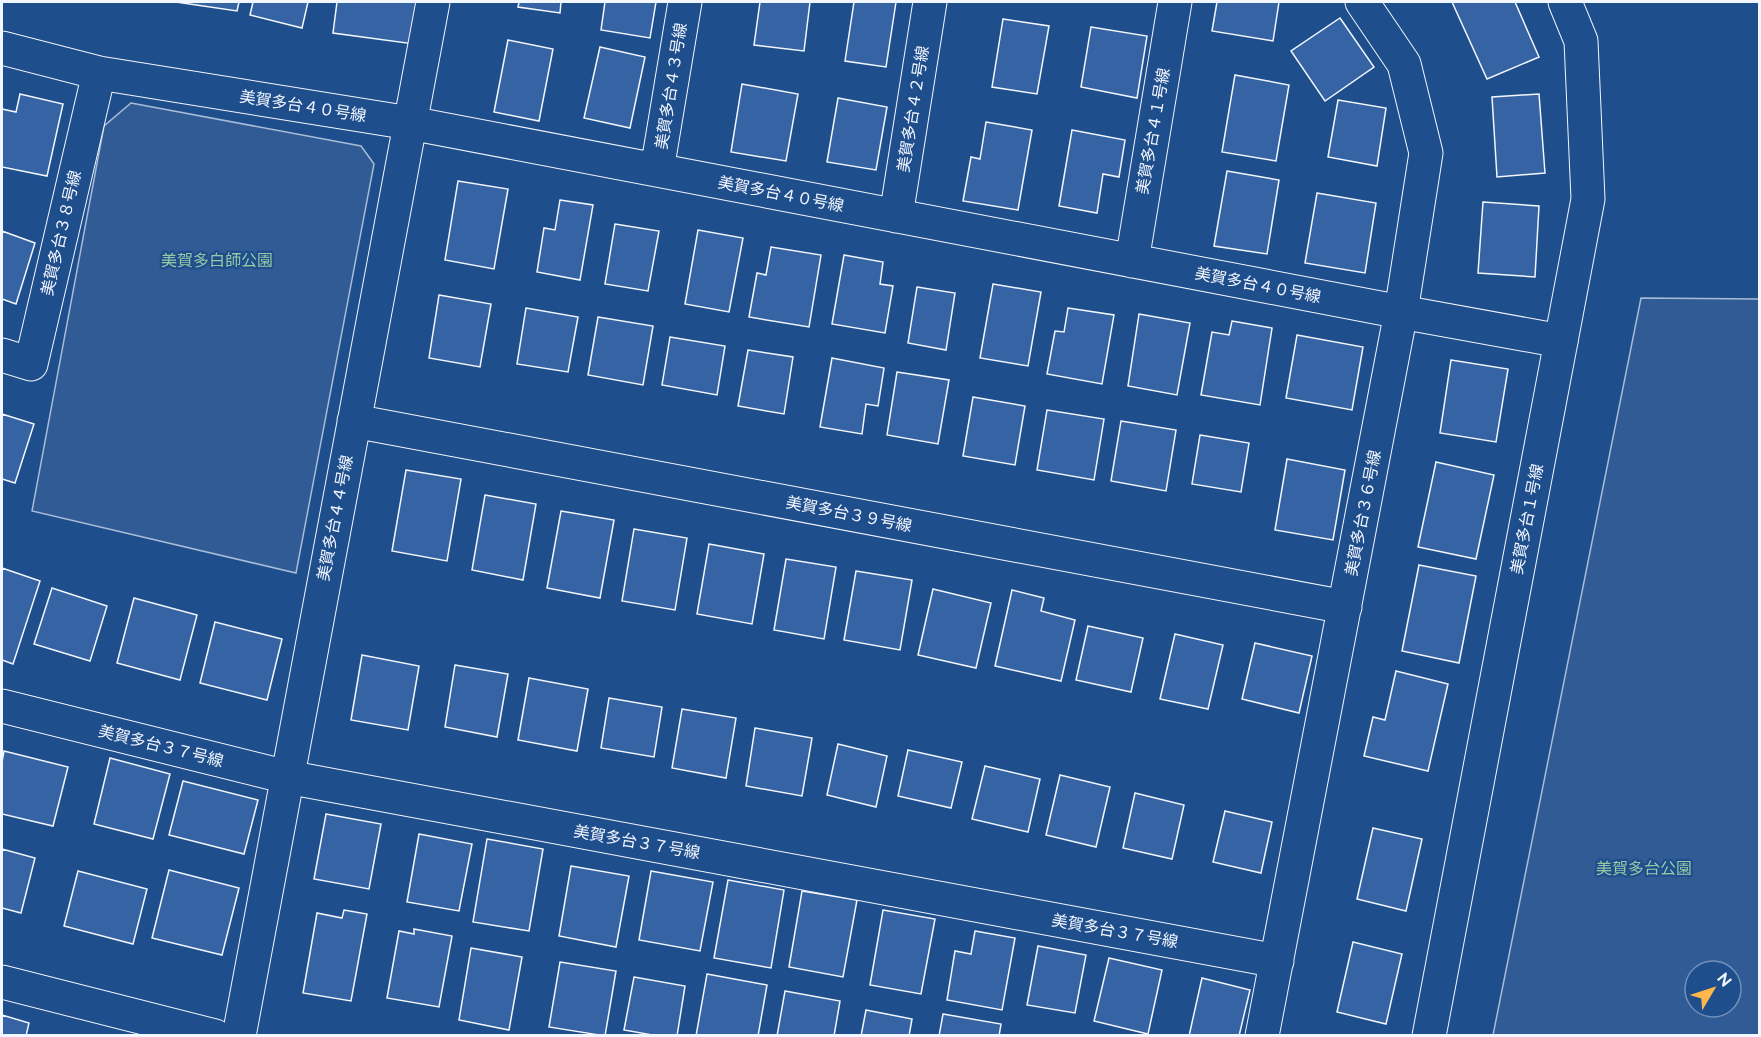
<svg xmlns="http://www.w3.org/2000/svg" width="1761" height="1037" font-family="Raleway,'Noto Sans JP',sans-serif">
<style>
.green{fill:#305b95;stroke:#a8bbd7;stroke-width:1.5;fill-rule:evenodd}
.building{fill:#3563a3;stroke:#f2f6ff;stroke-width:1.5}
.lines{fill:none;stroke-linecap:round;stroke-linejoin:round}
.minor-casing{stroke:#f2f6ff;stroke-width:35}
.tertiary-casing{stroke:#f2f6ff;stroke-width:35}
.minor{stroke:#1f4e8c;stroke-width:33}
.tertiary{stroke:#1f4e8c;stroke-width:33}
.labels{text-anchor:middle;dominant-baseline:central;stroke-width:4.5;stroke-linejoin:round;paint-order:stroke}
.street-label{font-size:16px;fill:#f2f6ff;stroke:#1f4e8c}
.park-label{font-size:16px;fill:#97c8a6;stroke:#1f4e8c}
</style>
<rect width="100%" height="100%" fill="#1f4e8c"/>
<!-- green -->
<path class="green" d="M 131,103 L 361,146 L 374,164 L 296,573 L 32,511 L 104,126 Z
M 1641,298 L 1759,299 L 1759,1035 L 1493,1035 ZM 1695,971 L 1731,971 L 1731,1007 L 1695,1007 Z"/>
<!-- building -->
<path class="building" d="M 176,2 L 239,2 L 237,11 Z
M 253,2 L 308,2 L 302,28 L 250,15 Z
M 337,2 L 419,2 L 414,44 L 333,33 Z
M 519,2 L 561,2 L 560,13 L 518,7 Z
M 605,2 L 656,2 L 650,38 L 601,30 Z
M 760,2 L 810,2 L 804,51 L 754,45 Z
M 854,2 L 896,2 L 886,67 L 845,61 Z
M 1217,2 L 1279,2 L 1273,41 L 1212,31 Z
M 1452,2 L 1515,2 L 1539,57 L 1487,79 Z
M 1340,18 L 1374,67 L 1325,101 L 1291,51 Z
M 1003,19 L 1049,26 L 1037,94 L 992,87 Z
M 1091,27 L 1147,36 L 1137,98 L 1081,87 Z
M 508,40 L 553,49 L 539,121 L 494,112 Z
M 600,47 L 645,57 L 630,128 L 584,118 Z
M 1235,75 L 1289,85 L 1276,161 L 1222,152 Z
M 742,84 L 798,94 L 786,161 L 731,152 Z
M 20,94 L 63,104 L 47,176 L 2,167 L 2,109 L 16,112 Z
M 1539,94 L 1545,173 L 1497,177 L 1492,97 Z
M 838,98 L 887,107 L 876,170 L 827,162 Z
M 1338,100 L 1386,108 L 1377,166 L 1328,157 Z
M 986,122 L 1032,130 L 1018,210 L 963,201 L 971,157 L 980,159 Z
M 1072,130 L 1125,140 L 1119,177 L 1103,174 L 1097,213 L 1059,206 Z
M 1227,171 L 1279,180 L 1267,254 L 1214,246 Z
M 458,181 L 508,189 L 494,269 L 445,260 Z
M 1317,193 L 1376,203 L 1365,273 L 1305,263 Z
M 560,200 L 593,205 L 580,280 L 537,272 L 544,228 L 555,230 Z
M 1483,202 L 1539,206 L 1535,277 L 1478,273 Z
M 615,224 L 659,231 L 648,291 L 605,284 Z
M 698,230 L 743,238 L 729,312 L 685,304 Z
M 2,231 L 35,243 L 16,304 L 2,299 Z
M 771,247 L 821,255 L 809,327 L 749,317 L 757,273 L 766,275 Z
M 844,255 L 883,262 L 880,284 L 893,286 L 885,333 L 832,324 Z
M 993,284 L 1041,292 L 1028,366 L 980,358 Z
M 917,287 L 955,293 L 946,350 L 908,343 Z
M 439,295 L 491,304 L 480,367 L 429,358 Z
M 526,308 L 578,317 L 568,372 L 517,364 Z
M 1068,308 L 1114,315 L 1102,384 L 1047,374 L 1055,331 L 1064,332 Z
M 1139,314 L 1190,323 L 1177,395 L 1128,386 Z
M 598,317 L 653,326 L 643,385 L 588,375 Z
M 1232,321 L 1272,328 L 1260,405 L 1201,395 L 1212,332 L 1229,335 Z
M 1297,335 L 1363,347 L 1352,410 L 1286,398 Z
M 670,337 L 725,346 L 717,395 L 662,385 Z
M 748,350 L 793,357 L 784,414 L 738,406 Z
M 832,358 L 884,368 L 878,406 L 866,404 L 862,434 L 820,427 Z
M 1451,360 L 1508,369 L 1496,442 L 1440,433 Z
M 897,372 L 949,380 L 938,444 L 887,435 Z
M 973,397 L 1025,406 L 1015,465 L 963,456 Z
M 1047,410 L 1104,419 L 1094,480 L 1037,470 Z
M 2,414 L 34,424 L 15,483 L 2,479 Z
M 1121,421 L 1176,430 L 1166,491 L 1111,481 Z
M 1200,435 L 1249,443 L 1241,492 L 1192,484 Z
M 1287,459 L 1345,470 L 1333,540 L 1275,530 Z
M 1436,462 L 1494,475 L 1476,559 L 1418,547 Z
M 406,470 L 461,479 L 447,561 L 392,551 Z
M 485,495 L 536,504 L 523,580 L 472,570 Z
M 561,511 L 614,520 L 600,598 L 547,588 Z
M 634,529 L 687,538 L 675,610 L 622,601 Z
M 709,544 L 764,554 L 752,624 L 697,614 Z
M 786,559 L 836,567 L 824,639 L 774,630 Z
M 1419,565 L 1476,576 L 1459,663 L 1402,651 Z
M 2,568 L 40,581 L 13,664 L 2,660 Z
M 856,571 L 912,580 L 900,650 L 844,640 Z
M 52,588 L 107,606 L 90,661 L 34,644 Z
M 933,589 L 991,603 L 976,668 L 918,655 Z
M 1012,590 L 1044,598 L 1041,611 L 1075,620 L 1061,681 L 995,666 Z
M 134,598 L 197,615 L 180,680 L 117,663 Z
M 215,622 L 282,639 L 267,700 L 200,683 Z
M 1088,626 L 1143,638 L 1131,692 L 1076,680 Z
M 1175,634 L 1223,645 L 1208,709 L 1160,699 Z
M 1255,643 L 1312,656 L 1299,713 L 1242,699 Z
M 362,655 L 419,666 L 408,730 L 351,720 Z
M 455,665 L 508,674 L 497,737 L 445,727 Z
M 1396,671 L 1448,684 L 1428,771 L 1364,756 L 1373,717 L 1385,720 Z
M 529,678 L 588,689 L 577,751 L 518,740 Z
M 609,698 L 662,707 L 654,757 L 601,748 Z
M 682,709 L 736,718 L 726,778 L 672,768 Z
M 755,728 L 812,738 L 802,796 L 746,786 Z
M 838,744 L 887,756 L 876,807 L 827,795 Z
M 908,750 L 962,762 L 951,808 L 898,796 Z
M 4,751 L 68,767 L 53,826 L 2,814 L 2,762 Z
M 110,758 L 170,774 L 153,839 L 94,824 Z
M 985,766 L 1040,779 L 1028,832 L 972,819 Z
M 1060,775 L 1110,787 L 1096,847 L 1046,835 Z
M 183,781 L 258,800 L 244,854 L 169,835 Z
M 1135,793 L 1184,805 L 1172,859 L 1123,848 Z
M 1225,811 L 1272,822 L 1261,873 L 1213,862 Z
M 326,814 L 381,824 L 369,889 L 314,879 Z
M 1373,828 L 1422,839 L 1406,911 L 1357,899 Z
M 419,834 L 472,844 L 459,911 L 407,902 Z
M 487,839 L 543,849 L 529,931 L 473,922 Z
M 2,849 L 35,858 L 21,913 L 2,908 Z
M 571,866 L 629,876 L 616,947 L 559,936 Z
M 169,870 L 239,888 L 222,955 L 152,938 Z
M 78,871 L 147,889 L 133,944 L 64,926 Z
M 651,871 L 713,882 L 700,951 L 639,940 Z
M 728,880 L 784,890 L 771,968 L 714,958 Z
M 802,891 L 857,900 L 843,977 L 789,967 Z
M 344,910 L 367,914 L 351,1001 L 303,993 L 317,913 L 342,918 Z
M 883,910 L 935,919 L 921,994 L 870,985 Z
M 414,929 L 452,936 L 439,1007 L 387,998 L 399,931 L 414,934 Z
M 975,931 L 1015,938 L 1002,1010 L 947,1000 L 955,951 L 971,954 Z
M 1353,942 L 1402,954 L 1386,1024 L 1337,1012 Z
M 1038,946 L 1086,955 L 1075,1013 L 1027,1005 Z
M 471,948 L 522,957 L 509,1030 L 459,1020 Z
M 1109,958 L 1162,970 L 1148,1034 L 1094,1021 Z
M 560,962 L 616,971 L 605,1036 L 549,1027 Z
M 707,974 L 767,985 L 758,1036 L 696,1036 Z
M 634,977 L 685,986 L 677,1036 L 658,1036 L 624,1030 Z
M 1202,978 L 1250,990 L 1239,1036 L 1189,1036 Z
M 785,991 L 840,1001 L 834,1036 L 777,1036 Z
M 866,1010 L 912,1019 L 909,1036 L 861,1036 Z
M 943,1014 L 1001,1024 L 999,1036 L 939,1036 Z
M 2,1015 L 29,1023 L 26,1036 L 2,1036 Z"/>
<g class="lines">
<defs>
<path id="minor" d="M 2,48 L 99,73 L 410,123 L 1401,312 L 1561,341
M 657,170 L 685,2
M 896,216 L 930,2
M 1132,261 L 1175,2
M 2,355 L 31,364 L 99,73
M 354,421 L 1345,607
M 2,706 L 287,777 L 1277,961
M 2,982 L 215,1036
M 239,1036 L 433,2
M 1262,1036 L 1401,312 L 1426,153 L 1404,64 L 1362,2"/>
<path id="tertiary" d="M 1429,1036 L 1588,199 L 1581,41 L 1565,2"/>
</defs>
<!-- minor casing -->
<use href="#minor" class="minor-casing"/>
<!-- tertiary casing -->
<use href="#tertiary" class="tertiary-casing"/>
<!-- minor -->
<use href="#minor" class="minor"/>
<!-- tertiary -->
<use href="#tertiary" class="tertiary"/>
</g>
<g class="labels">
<!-- street labels -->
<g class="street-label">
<text transform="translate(671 86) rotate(-81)">美賀多台４３号線</text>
<text transform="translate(303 106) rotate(9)">美賀多台４０号線</text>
<text transform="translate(913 109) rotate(-81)">美賀多台４２号線</text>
<text transform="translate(1153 131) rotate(-80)">美賀多台４１号線</text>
<text transform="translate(781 194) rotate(11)">美賀多台４０号線</text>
<text transform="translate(61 233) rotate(-77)">美賀多台３８号線</text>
<text transform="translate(1258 285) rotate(11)">美賀多台４０号線</text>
<text transform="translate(1363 513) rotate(-79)">美賀多台３６号線</text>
<text transform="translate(849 514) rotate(11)">美賀多台３９号線</text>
<text transform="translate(335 518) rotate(-79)">美賀多台４４号線</text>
<text transform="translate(1527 519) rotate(-79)">美賀多台１号線</text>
<text transform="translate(161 746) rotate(14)">美賀多台３７号線</text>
<text transform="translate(637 842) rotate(10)">美賀多台３７号線</text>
<text transform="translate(1115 931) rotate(10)">美賀多台３７号線</text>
</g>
<!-- park labels -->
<g class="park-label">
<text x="217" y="260">美賀多白師公園</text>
<text x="1644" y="868">美賀多台公園</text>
</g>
</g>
<!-- border -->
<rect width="1761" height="1037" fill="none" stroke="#f2f6ff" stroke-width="6"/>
<!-- north arrow -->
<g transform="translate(1713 989) rotate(51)"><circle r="28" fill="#1f4e8c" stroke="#7391ba" stroke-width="1.5"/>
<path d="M0-4.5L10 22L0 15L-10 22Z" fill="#ffb74d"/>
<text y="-9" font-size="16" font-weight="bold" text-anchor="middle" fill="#f2f6ff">N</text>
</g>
</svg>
